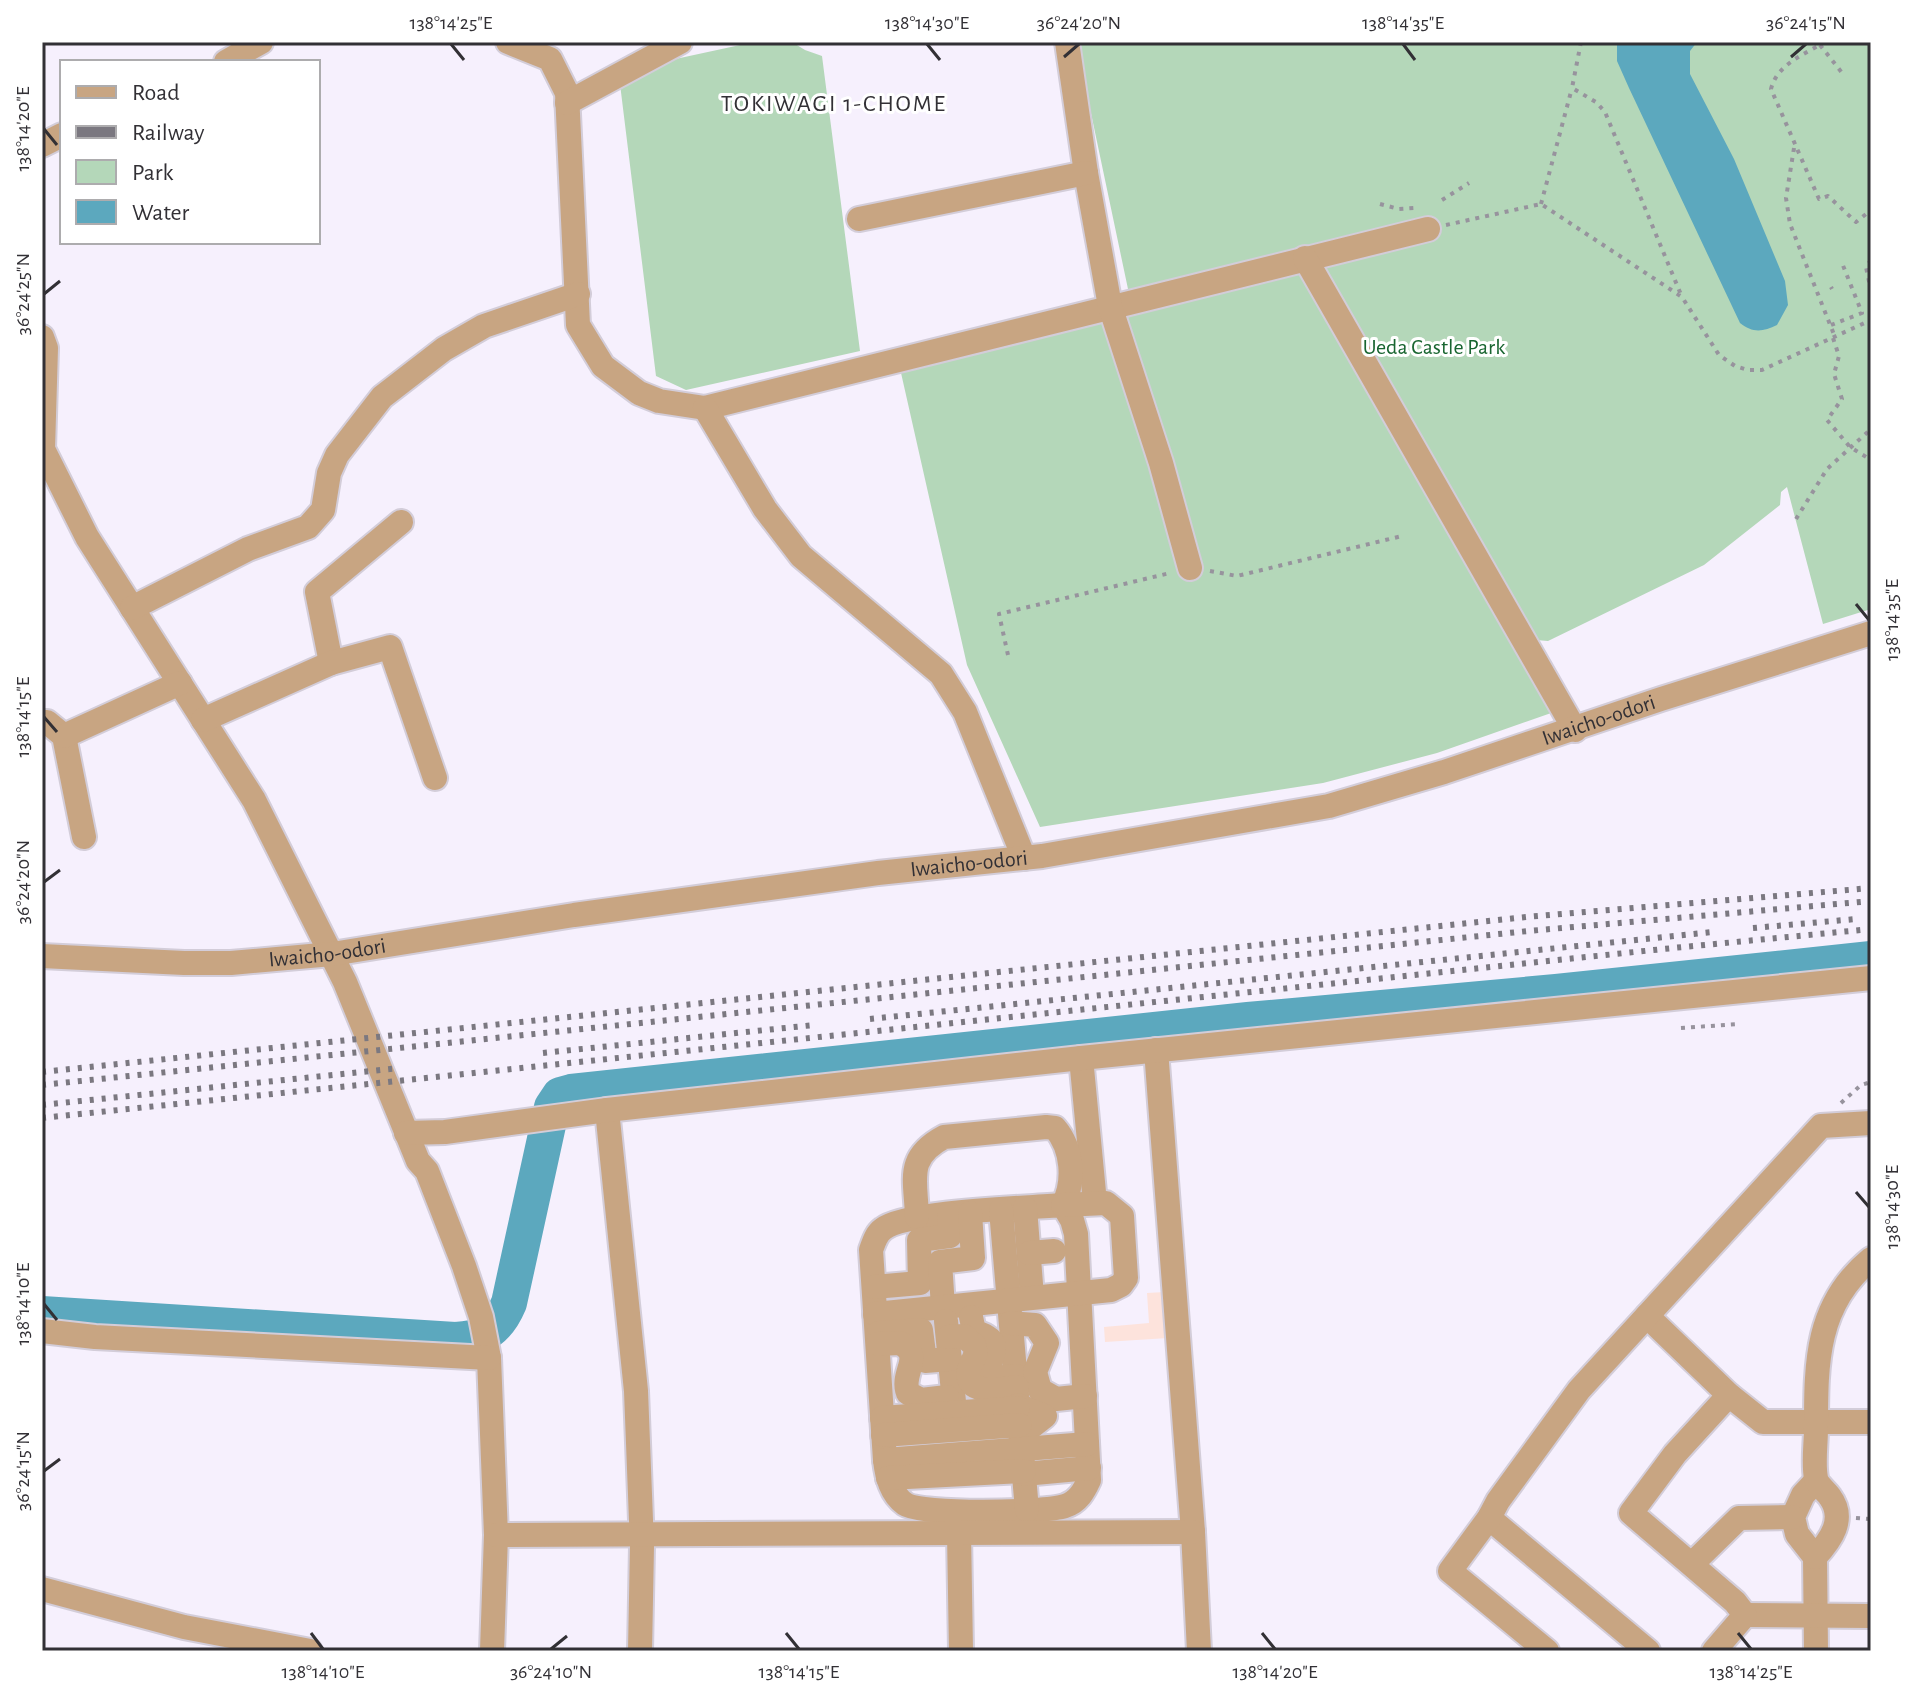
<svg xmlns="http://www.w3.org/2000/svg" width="1913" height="1693" font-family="'Alegreya Sans',sans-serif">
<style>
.industrial{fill:#fde3dc}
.green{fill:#b4d7b9}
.water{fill:#5ca8be}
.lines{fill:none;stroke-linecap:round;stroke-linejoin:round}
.river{stroke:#5ca8be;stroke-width:36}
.minor-casing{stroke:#d3cdd9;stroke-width:28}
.path{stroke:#97939d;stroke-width:4;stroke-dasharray:4 6;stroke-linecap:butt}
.minor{stroke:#c8a582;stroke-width:24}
.rail{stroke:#7b7880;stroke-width:6;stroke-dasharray:4 8;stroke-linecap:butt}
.ticks{fill:none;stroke:#323035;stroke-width:3}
.labels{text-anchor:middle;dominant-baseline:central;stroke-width:6;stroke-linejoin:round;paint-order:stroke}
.park-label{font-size:22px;fill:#186530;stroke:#fff}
.street-label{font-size:22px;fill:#323035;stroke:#fff}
.neighbourhood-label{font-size:24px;letter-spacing:2px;fill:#323035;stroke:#fff}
.neatline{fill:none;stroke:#323035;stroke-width:3}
.ticks-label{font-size:20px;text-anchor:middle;fill:#323035}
</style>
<rect width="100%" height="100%" fill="#f6f0fd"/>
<!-- industrial -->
<path class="industrial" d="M 1165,1292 L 1168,1338 L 1105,1342 L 1104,1327 L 1149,1323 L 1147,1293 Z"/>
<!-- green -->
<path class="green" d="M 754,42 L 792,42 L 805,50 L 822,56 L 860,351 L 686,390 L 656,376 L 620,84 L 657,63 Z
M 1076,42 L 1871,42 L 1871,609 L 1823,624 L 1787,487 L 1781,492 L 1780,505 L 1704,565 L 1548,641 L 1536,640 L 1554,712 L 1437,753 L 1323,783 L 1040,827 L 967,665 L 899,364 L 1132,308 Z"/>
<!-- water -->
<path class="water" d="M 1617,42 L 1697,42 L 1690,51 L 1690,74 L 1734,159 L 1785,281 L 1788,305 L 1777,325 C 1763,332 1752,333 1740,323 L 1629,88 L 1617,61 Z"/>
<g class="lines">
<!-- river -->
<path class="river" d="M 42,1314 L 455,1340 C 484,1339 498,1329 509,1303 L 552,1107 L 560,1095 L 571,1092 L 1248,1020 L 1556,992 L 1871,959"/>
<defs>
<g id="minor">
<path d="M 508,42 L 550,59 L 567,93 L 578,325 L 603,366 L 639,393 L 659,401 L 705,408 L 1428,229"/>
<path d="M 1067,42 L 1086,173 L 1110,306 L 1161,463 L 1190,568"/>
<path d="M 226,62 L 261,42"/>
<path d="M 567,103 L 680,42"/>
<path d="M 42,145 L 62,135"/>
<path d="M 859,219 L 1086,173"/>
<path d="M 1305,258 L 1575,730"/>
<path d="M 42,337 L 46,348 L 43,449 L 87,537 L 254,800 L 345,982 L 418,1161 L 427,1171 L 464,1266 L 481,1317 L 489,1358 L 496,1535 L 492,1651"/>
<path d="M 705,408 L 765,509 L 801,556 L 941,674 L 965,712 L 1024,858"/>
<path d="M 132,608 L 248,549 L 308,527 L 323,510 L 329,473 L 337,455 L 382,397 L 444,349 L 484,326 L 578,294"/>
<path d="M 331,663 L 317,592 L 401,522"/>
<path d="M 203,720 L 331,663 L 390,647 L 435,778"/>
<path d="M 42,722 L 47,722 L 64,736 L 84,837"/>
<path d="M 64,736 L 180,683"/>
<path id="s1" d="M 42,956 L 184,963 L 231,963 L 332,954 L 574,915 L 878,873 L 1042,856 L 1329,806 L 1444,772 L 1661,699 L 1871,633"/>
<path d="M 1156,1050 L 1193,1532 L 1199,1651"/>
<path d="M 1081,1058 L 1095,1203"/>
<path d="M 607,1110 L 636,1391 L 642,1546 L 640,1651"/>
<path d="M 406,1133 L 445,1132 L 607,1110 L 1081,1058 L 1871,978"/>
<path d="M 1063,1205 L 1072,1220 L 1076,1234 L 1089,1480 C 1084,1491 1078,1502 1065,1506 C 1044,1513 921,1515 905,1504 C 891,1494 887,1477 885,1460 L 871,1250 C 874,1242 876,1234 883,1229 C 905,1211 1029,1208 1063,1205 Z"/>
<path d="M 1025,1208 L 1032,1297"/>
<path d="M 1001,1210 L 1027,1510"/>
<path d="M 917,1217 C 916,1179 905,1158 944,1137 L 1046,1127 L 1055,1128 C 1073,1149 1075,1182 1063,1205"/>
<path d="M 1029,1253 L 1054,1251"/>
<path d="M 874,1287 L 920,1283 L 919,1240 L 950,1236 L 949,1214"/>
<path d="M 943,1307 L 940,1262 L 973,1258 L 970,1213"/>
<path d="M 875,1314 L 1111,1290 L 1121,1285 L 1126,1278 L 1122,1216 L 1106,1203 L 1063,1205"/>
<path d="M 1647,1316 L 1729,1395 L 1763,1422 L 1871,1422"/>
<path d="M 971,1317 L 974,1331 C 978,1333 983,1334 987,1337 C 1003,1346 986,1362 990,1374 L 996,1378 L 1016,1376"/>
<path d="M 946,1321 L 955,1412"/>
<path d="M 1011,1323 L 1035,1325 L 1047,1343 L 1035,1372 L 1040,1390 L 1056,1399 L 1085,1396"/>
<path d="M 42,1331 L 95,1337 L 489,1358"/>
<path d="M 879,1333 L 921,1330 L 925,1361 L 950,1359"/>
<path d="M 948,1337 L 964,1336 L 974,1345 C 978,1356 972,1359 969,1370 C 964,1397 1002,1389 1017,1387"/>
<path d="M 878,1344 L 900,1343 C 925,1356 900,1373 908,1393 L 921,1400 L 947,1397"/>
<path d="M 1018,1405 L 1045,1416 L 1021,1435"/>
<path d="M 882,1418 L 1018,1408"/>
<path d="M 883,1435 L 1020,1425"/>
<path d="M 885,1460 L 1087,1444"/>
<path d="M 1024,1474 L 1089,1468"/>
<path d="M 888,1478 L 1024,1471"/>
<path d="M 1816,1481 L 1803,1495 L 1793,1517 L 1797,1534 L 1815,1557 L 1816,1651"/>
<path d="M 1489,1518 L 1648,1651"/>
<path d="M 959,1533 L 961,1651"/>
<path d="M 496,1535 L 1193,1532"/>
<path d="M 1815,1557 C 1831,1540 1846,1519 1830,1497 C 1826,1491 1817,1485 1816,1478 C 1813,1463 1816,1444 1816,1428 C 1816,1362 1816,1304 1871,1259"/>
<path d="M 1692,1564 L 1739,1518 L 1793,1517"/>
<path d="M 42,1589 L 184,1627 L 310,1651"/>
<path d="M 1745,1615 L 1871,1616"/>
<path d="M 1547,1651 L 1450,1571 L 1489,1518 L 1498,1501 L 1579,1390 L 1821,1126 L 1871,1123"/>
<path d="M 1714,1651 L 1745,1615 L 1735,1602 L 1631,1513 L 1675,1454 L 1729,1395"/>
</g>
</defs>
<!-- minor casing -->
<use href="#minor" class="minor-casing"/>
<!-- path -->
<path class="path" d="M 1581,42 L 1572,88 L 1596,102 L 1605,112 L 1682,297
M 1825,42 C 1805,54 1777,64 1771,89 L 1819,199 L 1828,196 L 1856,222 L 1871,210
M 1820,45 L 1843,74
M 1794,148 L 1786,198 L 1790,224 L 1835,337
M 1442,200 L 1469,183
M 1380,204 L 1399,209 L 1415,208
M 1541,204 L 1572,88
M 1446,225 L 1541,204 L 1682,297 L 1719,355 L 1735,366 L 1748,370 L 1762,370 L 1871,320
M 1871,260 L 1866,267 L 1871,291
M 1831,287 L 1832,289
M 1831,325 L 1862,313 L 1842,263
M 1833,338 L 1839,356 L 1834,374 L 1842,399 L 1827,420 L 1850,447 L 1871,460
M 1796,519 L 1827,469 L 1871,429
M 1210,571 L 1237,576 L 1402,536
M 1008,655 L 999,614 L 1170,573
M 1681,1028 L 1739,1024
M 1841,1103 L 1861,1085 L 1871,1082
M 1856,1518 L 1871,1519"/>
<!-- minor -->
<use href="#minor" class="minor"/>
<!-- rail -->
<path class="rail" d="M 1753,928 L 1856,919
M 870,1019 L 1713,932
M 543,1053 L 814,1025
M 42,1072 L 1526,917 L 1871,888
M 42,1085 L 1528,931 L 1871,901
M 42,1105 L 400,1068
M 42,1118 L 1673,948 L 1871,929"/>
</g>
<!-- ticks -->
<path class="ticks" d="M 451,44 L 464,60M 927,44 L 940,60M 1403,44 L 1415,60M 1064,57 L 1079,44M 1791,57 L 1806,44M 44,129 L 57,145M 44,294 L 60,281M 1856,604 L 1869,620M 44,717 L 57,732M 44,882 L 60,870M 1856,1192 L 1869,1207M 44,1304 L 57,1320M 44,1471 L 60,1459M 311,1633 L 323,1649M 786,1633 L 799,1649M 1262,1633 L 1275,1649M 1738,1633 L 1751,1649M 551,1649 L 567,1636"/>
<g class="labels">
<!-- park labels -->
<g class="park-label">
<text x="1434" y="347">Ueda Castle Park</text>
</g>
<!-- street labels -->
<g class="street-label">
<text stroke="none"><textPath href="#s1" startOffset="1582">Iwaicho-odori</textPath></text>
<text stroke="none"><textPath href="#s1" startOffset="934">Iwaicho-odori</textPath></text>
<text stroke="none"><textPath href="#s1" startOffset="286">Iwaicho-odori</textPath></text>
</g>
<!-- neighbourhood labels -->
<g class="neighbourhood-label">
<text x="834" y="104">TOKIWAGI 1-CHOME</text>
</g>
</g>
<!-- border -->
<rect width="1913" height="1693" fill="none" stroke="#ffffff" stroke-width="88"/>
<!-- legend -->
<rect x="60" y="60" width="260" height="184" fill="#ffffff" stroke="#adacae" stroke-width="2"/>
<rect x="76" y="86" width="40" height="12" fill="#c8a582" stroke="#adacae" stroke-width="2"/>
<text x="132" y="100" font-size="24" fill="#323035">Road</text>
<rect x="76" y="126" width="40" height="12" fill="#7b7880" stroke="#adacae" stroke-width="2"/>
<text x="132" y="140" font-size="24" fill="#323035">Railway</text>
<rect x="76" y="160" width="40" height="24" fill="#b4d7b9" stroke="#adacae" stroke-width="2"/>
<text x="132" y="180" font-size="24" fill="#323035">Park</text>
<rect x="76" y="200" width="40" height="24" fill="#5ca8be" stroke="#adacae" stroke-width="2"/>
<text x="132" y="220" font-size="24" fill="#323035">Water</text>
<rect x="44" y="44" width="1825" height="1605" class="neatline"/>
<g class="ticks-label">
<text x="451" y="29">138°14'25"E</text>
<text x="927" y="29">138°14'30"E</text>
<text x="1079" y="29">36°24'20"N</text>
<text x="1403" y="29">138°14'35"E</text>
<text x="1806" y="29">36°24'15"N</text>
<text transform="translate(22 129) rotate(-90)" y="7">138°14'20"E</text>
<text transform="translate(22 294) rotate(-90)" y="7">36°24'25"N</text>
<text transform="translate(1891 620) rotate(-90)" y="7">138°14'35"E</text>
<text transform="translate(22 717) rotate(-90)" y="7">138°14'15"E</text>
<text transform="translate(22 882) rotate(-90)" y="7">36°24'20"N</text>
<text transform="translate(1891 1207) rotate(-90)" y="7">138°14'30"E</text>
<text transform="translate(22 1304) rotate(-90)" y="7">138°14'10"E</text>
<text transform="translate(22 1471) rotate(-90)" y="7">36°24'15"N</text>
<text x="323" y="1678">138°14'10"E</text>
<text x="551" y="1678">36°24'10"N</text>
<text x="799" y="1678">138°14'15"E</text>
<text x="1275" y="1678">138°14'20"E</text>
<text x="1751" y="1678">138°14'25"E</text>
</g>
</svg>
